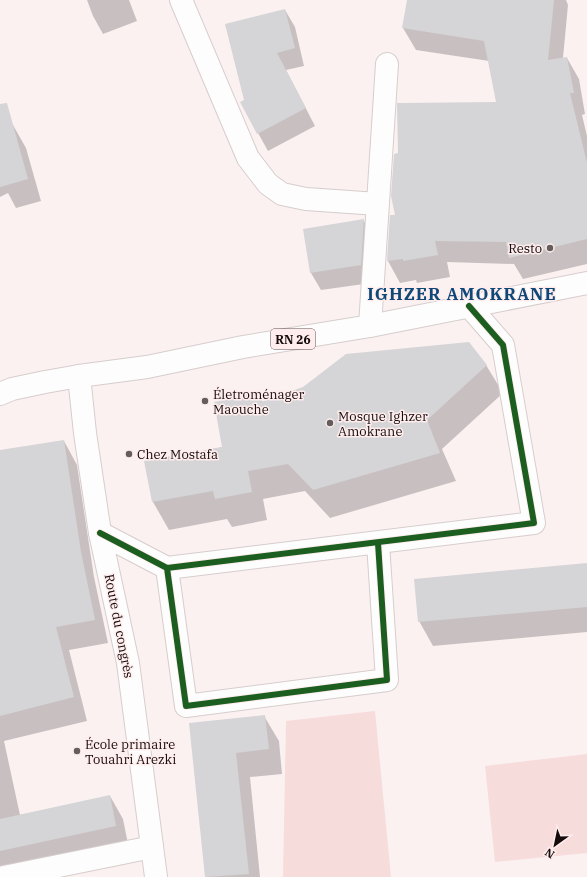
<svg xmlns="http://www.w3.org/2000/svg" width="587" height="877" font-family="'IBM Plex Serif',serif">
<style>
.pitch{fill:#f7dcdc}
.shadow{fill:#0003}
.building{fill:#d5d4d7}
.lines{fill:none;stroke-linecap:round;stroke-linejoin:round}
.minor-casing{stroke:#d7cdcd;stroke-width:24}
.secondary-casing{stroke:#d7cdcd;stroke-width:24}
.primary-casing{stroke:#d7cdcd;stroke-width:24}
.minor{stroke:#fefdfd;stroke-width:22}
.secondary{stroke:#fefdfd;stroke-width:22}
.primary{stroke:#fefdfd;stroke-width:22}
.cycleway-casing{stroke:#ffeded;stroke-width:8}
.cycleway{stroke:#1b5e20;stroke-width:6}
.poi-dot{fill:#655c5c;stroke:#ffeded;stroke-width:1.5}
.labels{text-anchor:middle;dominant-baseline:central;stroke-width:3;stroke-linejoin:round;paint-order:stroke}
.shield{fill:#ffeded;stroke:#5a4f4f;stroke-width:1}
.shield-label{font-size:12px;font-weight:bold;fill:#140b0b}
.poi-label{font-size:13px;fill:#140b0b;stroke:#ffeded;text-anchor:start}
.street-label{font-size:13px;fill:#140b0b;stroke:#ffeded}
.district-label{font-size:17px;font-weight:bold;letter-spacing:1px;fill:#0d4879;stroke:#ffeded}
</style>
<rect width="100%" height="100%" fill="#fbf1f1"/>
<!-- pitch -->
<path class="pitch" d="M 375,711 L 391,877 L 283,877 L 286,721 Z
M 587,754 L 587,853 L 495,862 L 485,766 Z"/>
<!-- shadow -->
<path class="shadow" d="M 87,0 L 129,0 L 137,21 L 103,34 L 93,16 Z
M 408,0 L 566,0 L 568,5 L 563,58 L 567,58 L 579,79 L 585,114 L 582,115 L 587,136 L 587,264 L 523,279 L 514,264 L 447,262 L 450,277 L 417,283 L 416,280 L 400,283 L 388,261 L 391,216 L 396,216 L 497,103 L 489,61 L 416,50 L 403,28 Z
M 285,10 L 295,27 L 304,66 L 286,70 L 315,126 L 268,151 L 258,133 L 245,101 Z
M 13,125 L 26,148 L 41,201 L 16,208 L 8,193 L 0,197 L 0,129 Z
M 364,221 L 374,238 L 371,283 L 321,290 L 311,273 L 304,230 Z
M 486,365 L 503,393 L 442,449 L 456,481 L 330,518 L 305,491 L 263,499 L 267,520 L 232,527 L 227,519 L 169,530 L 153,502 L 145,462 L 223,447 L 259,395 L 263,403 Z
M 64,441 L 77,465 L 94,577 L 108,643 L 69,650 L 87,721 L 4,741 L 20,815 L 110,796 L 123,819 L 129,849 L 0,871 L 0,451 Z
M 587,564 L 587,632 L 433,646 L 419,621 Z
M 264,716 L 279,741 L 282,774 L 250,777 L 260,877 L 206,877 L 190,724 Z"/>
<!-- building -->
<path class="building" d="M 407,0 L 554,0 L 548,60 L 567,57 L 574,93 L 570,93 L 587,163 L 587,239 L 509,258 L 506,242 L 435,241 L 438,255 L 403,261 L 403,259 L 387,261 L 390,215 L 395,215 L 391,196 L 394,154 L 398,153 L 397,103 L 496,102 L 484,41 L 402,28 Z
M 285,9 L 295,48 L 277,53 L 306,108 L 257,134 L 240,102 L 244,100 L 225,24 Z
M 7,103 L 28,179 L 0,187 L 0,104 Z
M 364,219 L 361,265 L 310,273 L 303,229 Z
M 469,342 L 487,365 L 427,420 L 440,453 L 313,490 L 288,464 L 248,471 L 252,492 L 215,499 L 213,491 L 152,502 L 144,461 L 222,447 L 214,402 L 259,393 L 261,402 L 303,387 L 346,354 Z
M 64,440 L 81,552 L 95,620 L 56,627 L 74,697 L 0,716 L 0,450 Z
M 587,563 L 587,607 L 418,622 L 414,579 Z
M 265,715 L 269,749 L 236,753 L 249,874 L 205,877 L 189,723 Z
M 110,795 L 116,826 L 0,851 L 0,819 Z"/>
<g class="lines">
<defs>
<path id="minor" d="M 181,0 L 248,158 L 268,184 L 282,194 L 306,199 L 378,204
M 370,326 L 387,64
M 100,533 L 167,568 L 534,523 L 503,345 L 469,306
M 167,568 L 186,706 L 387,680 L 378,543
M 4,877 L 152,847"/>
<path id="secondary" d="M 79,376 L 85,433 L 100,533 L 128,663 L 156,877"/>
<path id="primary" d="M 0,394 L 12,389 L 45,382 L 79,376 L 147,367 L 243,347 L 370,326 L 587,283"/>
</defs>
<!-- minor casing -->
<use href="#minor" class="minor-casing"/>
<!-- secondary casing -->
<use href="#secondary" class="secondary-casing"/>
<!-- primary casing -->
<use href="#primary" class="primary-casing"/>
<!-- minor -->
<use href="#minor" class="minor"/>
<!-- secondary -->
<use href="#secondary" class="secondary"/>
<!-- primary -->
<use href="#primary" class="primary"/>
<defs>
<path id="cycleway" d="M 100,533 L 167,568 L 534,523 L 503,345 L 469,306
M 167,568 L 186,706 L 387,680 L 378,543"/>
</defs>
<!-- cycleway casing -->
<use href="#cycleway" class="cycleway-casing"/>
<!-- cycleway -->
<use href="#cycleway" class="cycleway"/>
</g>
<!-- markers -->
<g class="poi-dot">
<circle cx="550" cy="248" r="4"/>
<circle cx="205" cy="401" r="4"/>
<circle cx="330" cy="423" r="4"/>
<circle cx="129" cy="454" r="4"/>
<circle cx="77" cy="751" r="4"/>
</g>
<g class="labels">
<!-- shield labels -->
<rect class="shield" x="271" y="329" width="44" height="20" rx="3"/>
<g class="shield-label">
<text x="293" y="339">RN 26</text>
</g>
<!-- poi labels -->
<g class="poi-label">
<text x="542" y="248" text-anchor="end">Resto</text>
<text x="213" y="394">Életroménager<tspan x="213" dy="15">Maouche</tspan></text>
<text x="338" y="416">Mosque Ighzer<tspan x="338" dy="15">Amokrane</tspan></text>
<text x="137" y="454">Chez Mostafa</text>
<text x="85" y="744">École primaire<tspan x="85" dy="15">Touahri Arezki</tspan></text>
</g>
<!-- street labels -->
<g class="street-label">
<text transform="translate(119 626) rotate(79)">Route du congrès</text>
</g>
<!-- district labels -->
<g class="district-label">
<text x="462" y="294">IGHZER AMOKRANE</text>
</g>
</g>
<!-- north arrow -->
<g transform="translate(555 845) rotate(213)" stroke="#ffeded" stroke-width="3" paint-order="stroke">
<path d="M0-3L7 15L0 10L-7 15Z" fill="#140b0b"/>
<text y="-6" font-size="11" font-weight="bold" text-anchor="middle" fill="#140b0b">N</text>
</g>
</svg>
